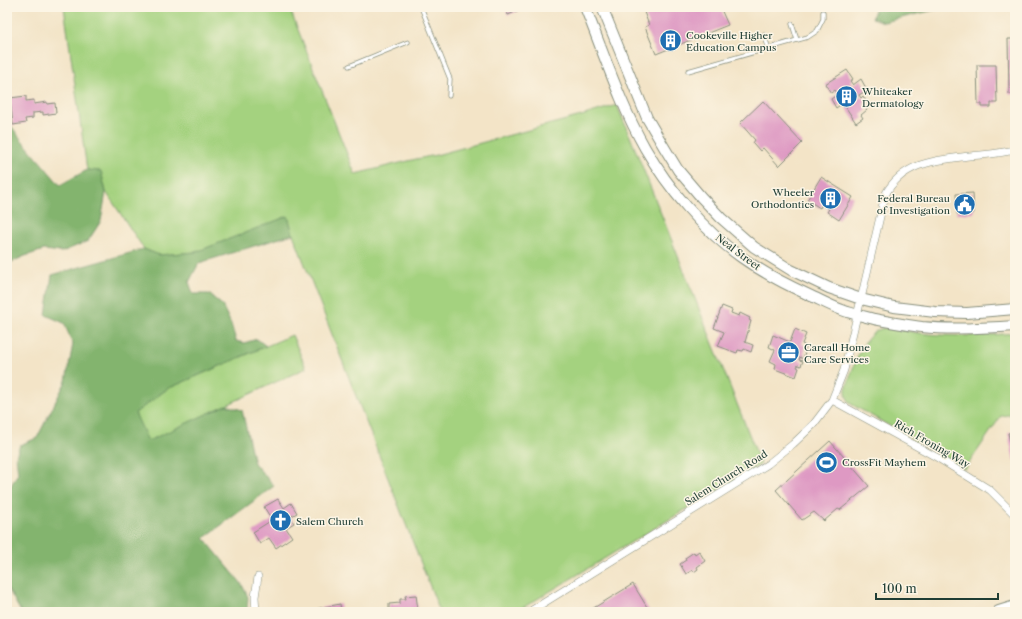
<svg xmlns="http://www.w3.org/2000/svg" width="1022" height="619" font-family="'Libre Caslon Text',serif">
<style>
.green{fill:#a4d27f;stroke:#62885a}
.forest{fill:#83b46e;stroke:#517851}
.building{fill:#de99c3}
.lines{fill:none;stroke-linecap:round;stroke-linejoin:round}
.service-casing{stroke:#89907e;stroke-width:5}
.minor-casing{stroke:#89907e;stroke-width:8}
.secondary-casing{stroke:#89907e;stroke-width:12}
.trunk-casing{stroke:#89907e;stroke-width:14}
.service{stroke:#fff;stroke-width:3.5}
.minor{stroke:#fff;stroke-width:7}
.secondary{stroke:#fff;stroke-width:10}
.trunk{stroke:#fff;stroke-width:12}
.labels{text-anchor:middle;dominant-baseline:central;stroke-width:3;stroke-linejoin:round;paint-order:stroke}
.poi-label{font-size:10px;fill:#1f3d34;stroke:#fcf5e5;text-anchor:start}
.street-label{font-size:10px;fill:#1f3d34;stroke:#fcf5e5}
</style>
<rect width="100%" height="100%" fill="#fcf5e5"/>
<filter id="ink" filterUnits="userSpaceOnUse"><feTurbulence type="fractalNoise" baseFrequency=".025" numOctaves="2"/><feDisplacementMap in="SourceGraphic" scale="8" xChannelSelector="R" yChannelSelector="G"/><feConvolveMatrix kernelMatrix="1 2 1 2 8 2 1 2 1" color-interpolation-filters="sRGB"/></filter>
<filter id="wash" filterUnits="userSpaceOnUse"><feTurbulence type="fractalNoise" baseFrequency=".012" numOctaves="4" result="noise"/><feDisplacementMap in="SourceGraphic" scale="16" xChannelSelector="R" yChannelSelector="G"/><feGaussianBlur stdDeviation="0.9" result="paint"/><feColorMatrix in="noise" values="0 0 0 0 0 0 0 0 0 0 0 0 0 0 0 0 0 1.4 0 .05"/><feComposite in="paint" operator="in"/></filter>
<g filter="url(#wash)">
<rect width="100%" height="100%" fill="#f3e4c7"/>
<!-- green -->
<path class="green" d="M 64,7 L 289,7 L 355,174 C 382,168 408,160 436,155 L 581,116 L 617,105 L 638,156 L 761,464 L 524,607 L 514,612 L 440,612 L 293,234 L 288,217 L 196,252 L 159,255 L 144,249 L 106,192 L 101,172 L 87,170 Z
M 883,328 C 895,328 907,331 919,333 C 951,337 983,336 1015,333 L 1015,414 L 1001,416 L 965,469 L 851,404 C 847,399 846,396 846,389 C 853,370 861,334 883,328 Z
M 292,335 L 306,368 L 147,442 L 135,413 L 167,389 Z"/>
<!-- forest -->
<path class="forest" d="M 876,7 L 947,7 L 884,22 L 872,18 Z
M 7,120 L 20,138 L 60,185 L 87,170 L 101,171 L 106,192 L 101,221 L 88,241 L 62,252 L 44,250 L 25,256 L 7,264 Z
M 288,216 L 293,234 L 199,263 L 189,282 L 193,294 L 209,294 L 222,305 L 231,324 L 236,341 L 244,343 L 257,339 L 266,346 L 167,389 L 135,413 L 148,441 L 226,405 L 242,410 L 254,463 L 274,486 L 204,538 L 241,583 L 248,597 L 247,612 L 21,612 L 7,587 L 7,493 L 18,473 L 16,456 L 20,445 L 37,438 L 66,381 L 73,344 L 64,323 L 46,315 L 52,275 L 144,249 L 159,255 L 196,252 Z"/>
<g id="blocks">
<!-- building -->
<path class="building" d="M 504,7 L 533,7 L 523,11 L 523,9 L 508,15 Z
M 642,7 L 720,7 L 728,25 L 656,54 L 645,27 L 649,25 Z
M 1008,39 L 1015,39 L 1015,94 L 1009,94 Z
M 977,65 L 996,65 L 997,103 L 991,103 L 991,107 L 982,107 L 982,104 L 978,104 Z
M 847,70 L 853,79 L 850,81 L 853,85 L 861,79 L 867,90 L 859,95 L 861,98 L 863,96 L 867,102 L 863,104 L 867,110 L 861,115 L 863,118 L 856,123 L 843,103 L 836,108 L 831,99 L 838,94 L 835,90 L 831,93 L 825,84 Z
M 26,96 L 26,101 L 34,100 L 34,104 L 47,102 L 47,104 L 55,103 L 56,113 L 43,115 L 43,112 L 33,113 L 33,118 L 25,119 L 26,123 L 13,125 L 10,98 Z
M 763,101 L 802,143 L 779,166 L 763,148 L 760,151 L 753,143 L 755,140 L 740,123 Z
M 821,177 L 853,197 L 839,220 L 827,212 L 829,209 L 822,204 L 820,208 L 807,200 Z
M 973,193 L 974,213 L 957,214 L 956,194 Z
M 722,306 L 732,310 L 731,313 L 739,316 L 740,313 L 750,318 L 749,320 L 751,321 L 745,342 L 753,345 L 751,352 L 744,349 L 743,351 L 738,350 L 737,353 L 718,346 L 724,332 L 714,328 Z
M 795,329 L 806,334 L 802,344 L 806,346 L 804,353 L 805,353 L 803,359 L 800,357 L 799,360 L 803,361 L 801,366 L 798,365 L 797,367 L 799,368 L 796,377 L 775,369 L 776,364 L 770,361 L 775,350 L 769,347 L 773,335 L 790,342 Z
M 1015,432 L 1015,461 L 1014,461 L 1008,433 Z
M 830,441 L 869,486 L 840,510 L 838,509 L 824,521 L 814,512 L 802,520 L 776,490 Z
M 278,499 L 284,508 L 291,503 L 297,513 L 290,517 L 294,523 L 286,528 L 292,537 L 276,548 L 269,538 L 260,544 L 253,532 L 272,520 L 264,507 Z
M 699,551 L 705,561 L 697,567 L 698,569 L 694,572 L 693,570 L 686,574 L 680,564 L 686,560 L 685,558 L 694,552 L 695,554 Z
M 633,584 L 650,612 L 587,612 Z
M 416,595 L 418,610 L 409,610 L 409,612 L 389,612 L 389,604 L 400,603 L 400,599 L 406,599 L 405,596 Z
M 340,604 L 341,612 L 315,612 L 315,609 Z
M 94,608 L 96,612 L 82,612 L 88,609 L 89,611 Z"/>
</g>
</g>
<g filter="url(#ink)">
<use href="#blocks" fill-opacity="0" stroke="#89907e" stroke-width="1"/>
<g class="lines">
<defs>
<path id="service" d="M 421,7 L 450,79 L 449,96
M 792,24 L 797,40
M 764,35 L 769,49
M 349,66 L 408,42
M 688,71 L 808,37 L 817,31 L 823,19 L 823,12"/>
<path id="minor" d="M 832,400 L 938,458 L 990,490 L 1015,515
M 256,612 L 255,597 L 258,577
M 529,612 L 768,464 L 793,444 L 813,425 L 832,400 L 844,370 L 861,299 L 885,195 C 903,162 936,160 969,156 C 984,155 1000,153 1015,150"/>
<path id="secondary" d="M 585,7 C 604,54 620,104 645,148 C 668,188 703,230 741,257 C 762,272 785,284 809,295 C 820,300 831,306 842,310 C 852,314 863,316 874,319 C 890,322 906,325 922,327 C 953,330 984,328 1015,326
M 602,7 L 647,118 L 664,147 L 678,170 L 701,197 L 721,218 L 754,247 L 791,270 L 829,288 L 861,299 L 894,307 L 935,312 L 967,313 L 1015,309"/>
<path id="trunk" d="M 999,612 L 1015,607"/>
</defs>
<!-- service casing -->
<use href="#service" class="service-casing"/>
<!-- minor casing -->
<use href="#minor" class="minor-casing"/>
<!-- secondary casing -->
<use href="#secondary" class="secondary-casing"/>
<!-- trunk casing -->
<use href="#trunk" class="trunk-casing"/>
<!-- service -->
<use href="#service" class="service"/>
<!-- minor -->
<use href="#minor" class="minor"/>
<!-- secondary -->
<use href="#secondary" class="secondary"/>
<!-- trunk -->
<use href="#trunk" class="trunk"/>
</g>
</g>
<!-- icons -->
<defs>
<symbol id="building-disc" viewBox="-11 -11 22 22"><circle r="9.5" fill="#1f6fb2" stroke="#fcf5e5"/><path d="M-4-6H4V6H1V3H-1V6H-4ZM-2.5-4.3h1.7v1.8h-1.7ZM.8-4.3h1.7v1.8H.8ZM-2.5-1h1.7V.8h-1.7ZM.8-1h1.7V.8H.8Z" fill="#fff"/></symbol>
<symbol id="civic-disc" viewBox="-11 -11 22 22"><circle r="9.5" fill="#1f6fb2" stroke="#fcf5e5"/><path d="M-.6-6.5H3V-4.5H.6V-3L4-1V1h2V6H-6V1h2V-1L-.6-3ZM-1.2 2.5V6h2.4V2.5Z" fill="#fff"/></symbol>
<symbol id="office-disc" viewBox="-11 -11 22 22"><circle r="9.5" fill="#1f6fb2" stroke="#fcf5e5"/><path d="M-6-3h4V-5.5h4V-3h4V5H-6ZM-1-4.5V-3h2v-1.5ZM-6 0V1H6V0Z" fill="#fff"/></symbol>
<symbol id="stadium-disc" viewBox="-11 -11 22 22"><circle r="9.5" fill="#1f6fb2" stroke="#fcf5e5"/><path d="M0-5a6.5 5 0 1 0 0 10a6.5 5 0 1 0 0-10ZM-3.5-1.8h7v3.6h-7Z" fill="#fff"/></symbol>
<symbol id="church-disc" viewBox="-11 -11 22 22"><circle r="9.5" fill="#1f6fb2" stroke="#fcf5e5"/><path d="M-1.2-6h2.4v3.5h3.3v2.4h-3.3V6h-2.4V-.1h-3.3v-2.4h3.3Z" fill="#fff"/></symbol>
</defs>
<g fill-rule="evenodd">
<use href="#building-disc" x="658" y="28" width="25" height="25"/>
<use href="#building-disc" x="834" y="84" width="25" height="25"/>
<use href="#building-disc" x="818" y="186" width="25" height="25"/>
<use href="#civic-disc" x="952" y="192" width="25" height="25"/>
<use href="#office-disc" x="776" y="340" width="25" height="25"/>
<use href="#stadium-disc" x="814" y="450" width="25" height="25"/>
<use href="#church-disc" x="268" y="508" width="25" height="25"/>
</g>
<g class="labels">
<!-- poi labels -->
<g class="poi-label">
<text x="686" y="35">Cookeville Higher<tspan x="686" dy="12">Education Campus</tspan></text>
<text x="862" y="91">Whiteaker<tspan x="862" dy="12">Dermatology</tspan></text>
<text x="814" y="192" text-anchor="end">Wheeler<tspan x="814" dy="12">Orthodontics</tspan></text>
<text x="950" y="198" text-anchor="end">Federal Bureau<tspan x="950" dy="12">of Investigation</tspan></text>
<text x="804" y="347">Careall Home<tspan x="804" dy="12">Care Services</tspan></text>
<text x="842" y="462">CrossFit Mayhem</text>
<text x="296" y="521">Salem Church</text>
</g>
<!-- street labels -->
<g class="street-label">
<text transform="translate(738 252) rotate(37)">Neal Street</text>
<text transform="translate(932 444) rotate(30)">Rich Froning Way</text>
<text transform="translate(726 478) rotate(-32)">Salem Church Road</text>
</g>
</g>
<!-- margin -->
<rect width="1022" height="619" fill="none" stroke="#fcf5e5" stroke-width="24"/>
<!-- scale -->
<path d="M876 593v6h122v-6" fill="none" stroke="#1f3d34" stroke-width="2"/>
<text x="882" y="593" font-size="12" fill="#1f3d34" stroke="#fcf5e5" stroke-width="3" paint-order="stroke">100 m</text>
</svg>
